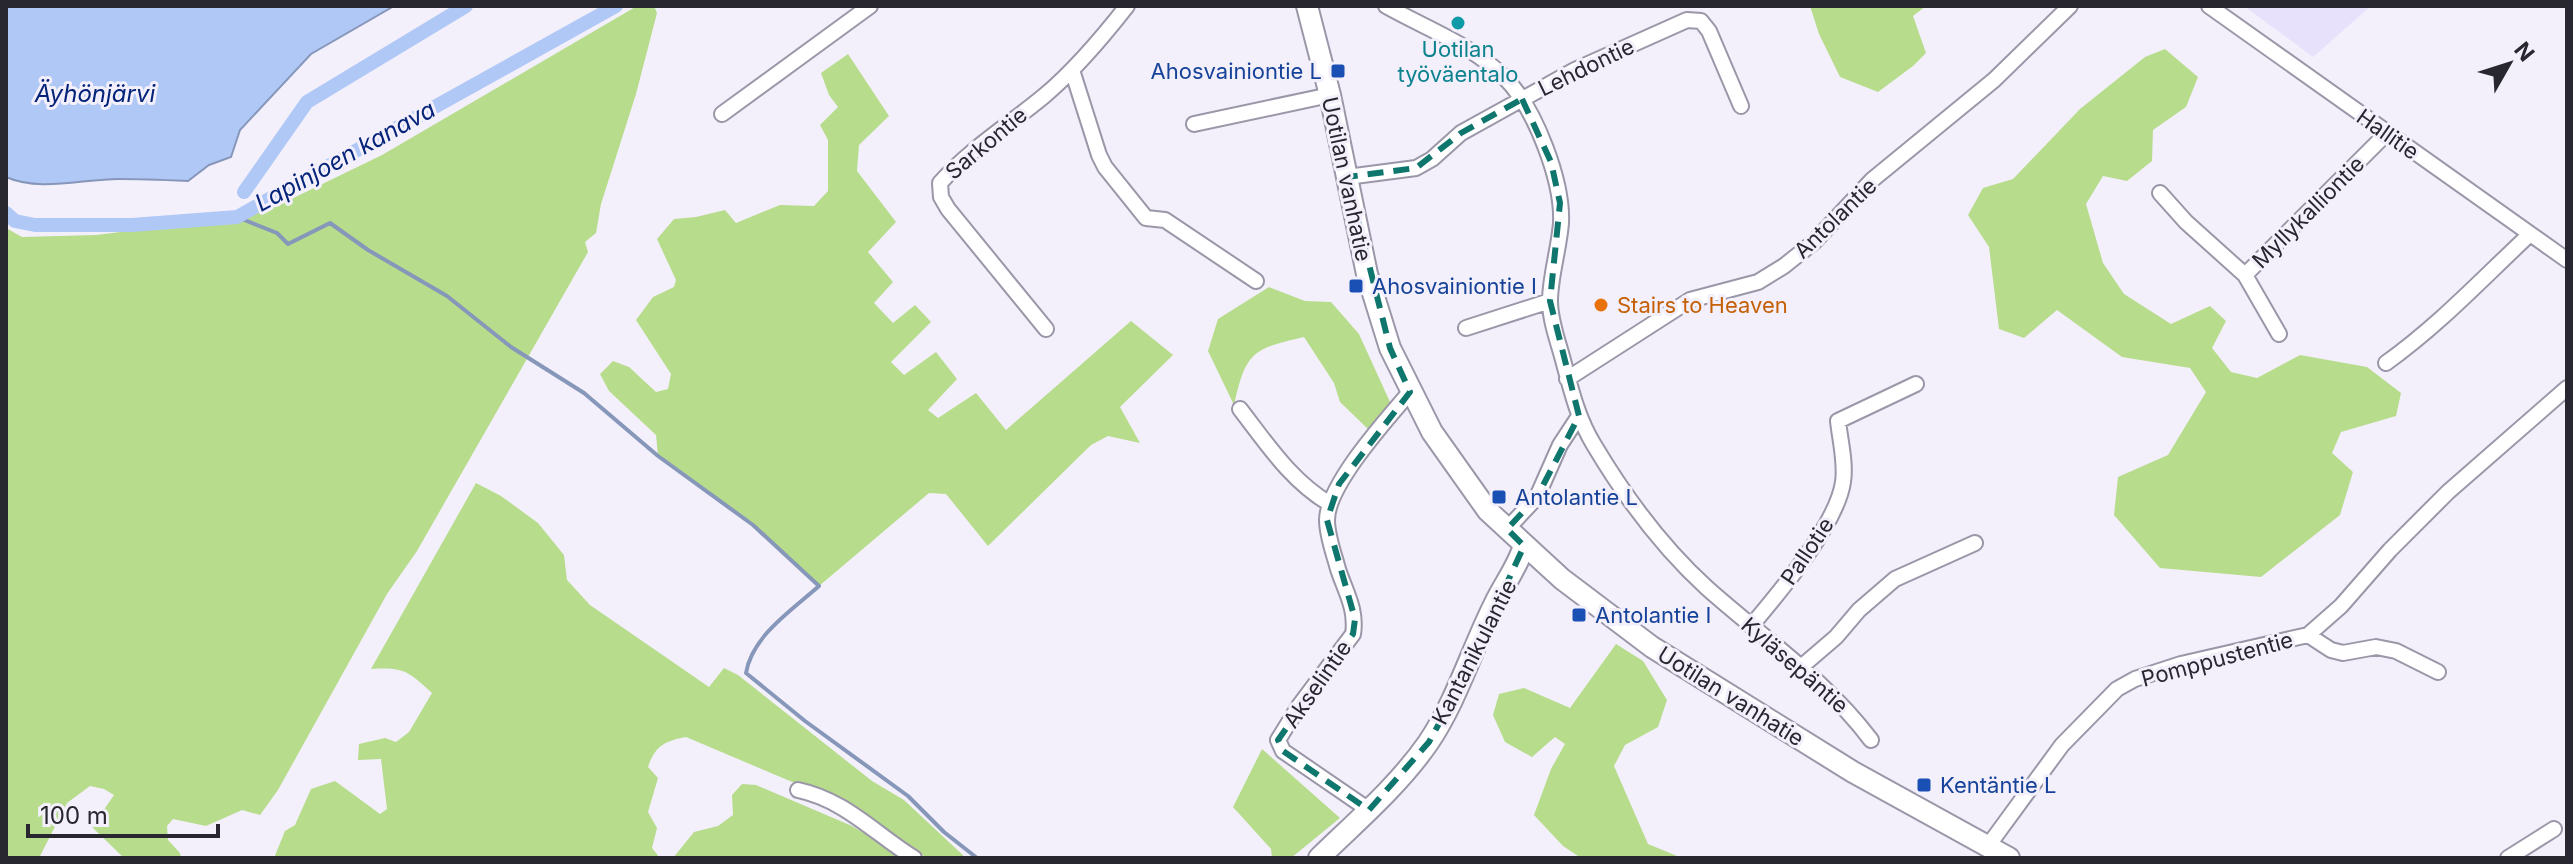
<svg xmlns="http://www.w3.org/2000/svg" width="2573" height="864" font-family="Inter,sans-serif">
<style>
.built{fill:#e8e1fc}
.green{fill:#b7dc8b}
.water{fill:#b0c8f6;stroke:#8797ba;stroke-width:2}
.lines{fill:none;stroke-linecap:round;stroke-linejoin:round}
.stream{stroke:#8797ba;stroke-width:4}
.canal{stroke:#b0c8f6;stroke-width:14}
.street-casing{stroke:#9b97a9;stroke-width:18}
.secondary-casing{stroke:#9b97a9;stroke-width:24}
.street{stroke:#fff;stroke-width:14}
.secondary{stroke:#fff;stroke-width:20}
.marked{fill:none;stroke:#0f766e;stroke-width:6;stroke-dasharray:16 10;stroke-linejoin:round}
.culture-dot{fill:#0f9aa8;stroke:#f3f0fc;stroke-width:3}
.transit-dot{fill:#1a4fb4;stroke:#f3f0fc;stroke-width:3}
.food-dot{fill:#e8710a;stroke:#f3f0fc;stroke-width:3}
.labels{text-anchor:middle;dominant-baseline:central;stroke-width:6;stroke-linejoin:round;paint-order:stroke}
.culture-label{font-size:22px;fill:#0d838f;stroke:#f3f0fc}
.street-label{font-size:22px;fill:#28262e;stroke:#f3f0fc}
.transit-label{font-size:22px;fill:#164399;stroke:#f3f0fc;text-anchor:start}
.food-label{font-size:22px;fill:#c56008;stroke:#f3f0fc;text-anchor:start}
.water-label{font-size:24px;font-style:italic;fill:#052479;stroke:#f3f0fc}
</style>
<rect width="100%" height="100%" fill="#f3f0fc"/>
<!-- built -->
<path class="built" d="M 2244,6 L 2371,6 L 2313,57 Z"/>
<!-- green -->
<path class="green" d="M 637,6 L 654,6 L 657,13 L 636,94 L 601,204 L 596,233 L 585,242 L 588,252 L 417,551 L 387,594 L 278,790 L 260,815 L 242,810 L 206,826 L 173,819 L 167,826 L 168,840 L 180,853 L 181,858 L 124,858 L 92,827 L 114,795 L 104,789 L 90,786 L 67,803 L 39,858 L 6,858 L 6,228 L 22,237 L 96,235 L 178,225 L 238,221 L 279,205 L 382,155 Z
M 1810,6 L 1926,6 L 1913,16 L 1926,53 L 1913,66 L 1878,92 L 1840,77 L 1819,34 Z
M 2165,49 L 2198,77 L 2186,107 L 2153,130 L 2152,161 L 2127,181 L 2103,176 L 2086,204 L 2103,263 L 2124,294 L 2171,324 L 2210,306 L 2226,321 L 2212,348 L 2231,372 L 2257,378 L 2300,355 L 2367,367 L 2401,393 L 2396,416 L 2341,432 L 2332,453 L 2353,472 L 2340,515 L 2261,577 L 2160,568 L 2114,515 L 2118,477 L 2168,455 L 2206,392 L 2190,368 L 2122,357 L 2057,310 L 2024,338 L 1999,329 L 1989,247 L 1968,215 L 1983,188 L 2013,179 L 2080,109 L 2145,57 Z
M 848,54 L 889,116 L 859,145 L 857,171 L 896,222 L 868,252 L 893,282 L 874,303 L 893,323 L 915,305 L 931,322 L 891,362 L 904,375 L 936,352 L 957,379 L 928,410 L 938,418 L 976,393 L 1006,430 L 1131,321 L 1173,355 L 1120,407 L 1140,443 L 1108,436 L 1091,445 L 988,546 L 946,494 L 929,493 L 819,586 L 753,525 L 658,456 L 656,435 L 609,391 L 600,374 L 613,361 L 629,367 L 656,392 L 668,389 L 671,374 L 636,320 L 653,297 L 674,287 L 676,280 L 657,239 L 674,219 L 696,217 L 725,210 L 736,223 L 780,205 L 814,206 L 828,191 L 828,140 L 820,125 L 838,107 L 829,95 L 821,73 Z
M 1269,287 L 1305,301 L 1331,302 L 1359,334 L 1390,402 L 1368,429 L 1340,402 L 1334,383 L 1304,337 C 1252,349 1246,352 1234,405 L 1208,351 L 1218,319 Z
M 476,483 L 501,496 L 538,523 L 564,555 L 567,580 L 590,605 L 709,687 L 724,668 L 738,675 L 872,781 L 904,800 L 966,858 L 927,858 L 872,821 L 797,784 L 686,737 C 665,741 655,746 648,767 L 658,778 L 648,812 L 657,828 L 652,848 L 660,858 L 274,858 L 285,831 L 295,825 L 311,789 L 335,781 L 380,814 L 387,809 L 381,759 L 358,760 L 359,744 L 385,738 L 396,742 L 409,732 L 432,693 C 408,671 404,667 371,669 Z
M 1616,644 L 1643,661 L 1667,700 L 1658,727 L 1625,745 L 1614,766 L 1648,844 L 1682,858 L 1581,858 L 1563,846 L 1534,815 L 1551,769 L 1565,744 L 1555,737 L 1532,757 L 1505,742 L 1493,715 L 1499,694 L 1524,688 L 1570,708 Z
M 1262,749 L 1340,818 L 1291,858 L 1272,858 L 1271,849 L 1233,807 Z
M 742,784 L 756,785 L 852,826 L 906,858 L 673,858 L 694,832 L 718,826 L 733,815 L 732,795 Z"/>
<!-- water -->
<path class="water" d="M 6,6 L 394,6 L 311,54 L 240,130 L 231,157 L 209,165 L 188,181 C 165,180 142,179 119,179 C 82,179 40,192 6,177 Z"/>
<g class="lines">
<!-- stream -->
<path class="stream" d="M 237,217 L 277,233 L 288,244 L 330,223 L 368,250 L 447,296 L 511,347 L 584,393 L 658,456 L 753,525 L 819,586 C 792,610 752,636 746,673 L 805,721 L 908,796 L 944,832 L 977,858"/>
<!-- canal -->
<path class="canal" d="M 244,192 L 307,102 L 466,6
M 6,213 L 15,221 L 35,225 L 132,225 L 237,217 L 616,6"/>
<defs>
<path id="street" d="M 1386,6 C 1425,28 1474,46 1505,78 C 1535,108 1563,181 1561,223 C 1559,249 1550,277 1550,301 C 1550,321 1558,341 1563,360 C 1571,390 1578,419 1594,445 C 1625,497 1663,548 1707,588 C 1763,638 1826,680 1871,740
M 2209,6 L 2567,260
M 1072,70 L 1099,155 L 1105,167 L 1146,218 L 1165,220 L 1256,281
M 722,114 L 870,6
M 1194,124 L 1330,95
M 1347,177 L 1416,168 L 1432,159 L 1461,133 L 1575,70 L 1687,20 L 1701,21 L 1709,31 L 1741,106
M 2160,193 L 2186,222 L 2245,275 L 2387,133
M 2245,275 L 2279,334
M 1466,328 L 1550,301
M 1046,329 L 948,209 L 941,197 L 940,183 C 970,149 1009,125 1044,96 C 1075,70 1102,38 1127,6
M 2386,363 C 2439,325 2482,279 2529,235
M 1567,379 L 1690,300 L 1758,282 L 1784,266 L 1814,242 L 1872,180 L 1994,80 L 2070,6
M 1240,409 C 1267,444 1291,481 1330,504
M 1507,529 L 1537,497 L 1560,445 L 1579,416
M 1751,626 C 1779,593 1837,524 1843,482 C 1846,463 1840,440 1838,421 L 1916,384
M 2308,635 L 2331,650 L 2343,653 L 2376,647 L 2396,651 L 2438,672
M 1801,667 L 1836,637 L 1859,610 L 1895,579 L 1975,543
M 798,790 C 845,800 874,833 914,858
M 1369,810 L 1283,751 L 1278,740 L 1299,706 L 1353,634 C 1357,609 1345,591 1338,569 C 1334,554 1327,536 1327,520 C 1327,485 1387,419 1410,392
M 1988,846 L 2062,745 L 2117,689 L 2135,679 L 2181,664 L 2308,635 L 2341,606 L 2390,550 L 2448,492 L 2567,388
M 2508,858 L 2554,829"/>
<path id="secondary" d="M 1307,6 L 1330,95 L 1367,274 L 1390,348 L 1432,432 L 1488,511 L 1562,579 L 1652,647 L 1853,772 L 2009,858
M 1319,858 C 1357,821 1398,786 1428,743 C 1457,700 1471,651 1494,605 C 1504,584 1517,568 1524,546"/>
</defs>
<!-- street casing -->
<use href="#street" class="street-casing"/>
<!-- secondary casing -->
<use href="#secondary" class="secondary-casing"/>
<!-- street -->
<use href="#street" class="street"/>
<!-- secondary -->
<use href="#secondary" class="secondary"/>
</g>
<!-- marked area -->
<path class="marked" d="M 1522,99 L 1551,162 L 1560,203 L 1550,301 L 1579,416 L 1537,497 L 1507,529 L 1524,546 L 1459,687 L 1429,742 L 1369,810 L 1283,751 L 1278,740 L 1353,634 L 1355,619 L 1327,520 L 1339,484 L 1410,392 L 1390,348 L 1347,177 L 1416,168 L 1461,133 Z"/>
<!-- markers -->
<circle class="culture-dot" cx="1458" cy="23" r="8"/>
<g class="transit-dot">
<rect x="1330" y="63" width="16" height="16" rx="4"/>
<rect x="1348" y="278" width="16" height="16" rx="4"/>
<rect x="1491" y="489" width="16" height="16" rx="4"/>
<rect x="1571" y="607" width="16" height="16" rx="4"/>
<rect x="1916" y="777" width="16" height="16" rx="4"/>
</g>
<circle class="food-dot" cx="1601" cy="305" r="8"/>
<g class="labels">
<!-- culture labels -->
<g class="culture-label">
<text x="1458" y="49">Uotilan<tspan x="1458" dy="25">työväentalo</tspan></text>
</g>
<!-- street labels -->
<g class="street-label">
<text transform="translate(1586 67) rotate(-26)">Lehdontie</text>
<text transform="translate(2388 134) rotate(35)">Hallitie</text>
<text transform="translate(986 143) rotate(-40)">Sarkontie</text>
<text transform="translate(1347 179) rotate(78)">Uotilan vanhatie</text>
<text transform="translate(2308 212) rotate(-45)">Myllykalliontie</text>
<text transform="translate(1835 218) rotate(-44)">Antolantie</text>
<text transform="translate(1807 551) rotate(-56)">Pallotie</text>
<text transform="translate(1474 652) rotate(-63)">Kantanikulantie</text>
<text transform="translate(2217 659) rotate(-15)">Pomppustentie</text>
<text transform="translate(1795 665) rotate(41)">Kyläsepäntie</text>
<text transform="translate(1317 684) rotate(-55)">Akselintie</text>
<text transform="translate(1731 696) rotate(32)">Uotilan vanhatie</text>
</g>
<!-- transit labels -->
<g class="transit-label">
<text x="1322" y="71" text-anchor="end">Ahosvainiontie L</text>
<text x="1372" y="286">Ahosvainiontie I</text>
<text x="1515" y="497">Antolantie L</text>
<text x="1595" y="615">Antolantie I</text>
<text x="1940" y="785">Kentäntie L</text>
</g>
<!-- food labels -->
<g class="food-label">
<text x="1617" y="305">Stairs to Heaven</text>
</g>
<!-- water labels -->
<g class="water-label">
<text x="95" y="93">Äyhönjärvi</text>
<text transform="translate(345 156) rotate(-29)">Lapinjoen kanava</text>
</g>
</g>
<!-- border -->
<rect width="2573" height="864" fill="none" stroke="#28262e" stroke-width="16"/>
<!-- north arrow -->
<g transform="translate(2509 64) rotate(51)" stroke="#f3f0fc" stroke-width="6" paint-order="stroke">
<path d="M0-6L14 30L0 20L-14 30Z" fill="#28262e"/>
<text y="-12" font-size="22" font-weight="bold" text-anchor="middle" fill="#28262e">N</text>
</g>
<!-- scale -->
<path d="M28 824v12h190v-12" fill="none" stroke="#28262e" stroke-width="4"/>
<text x="40" y="824" font-size="24" fill="#28262e" stroke="#f3f0fc" stroke-width="6" paint-order="stroke">100 m</text>
</svg>
